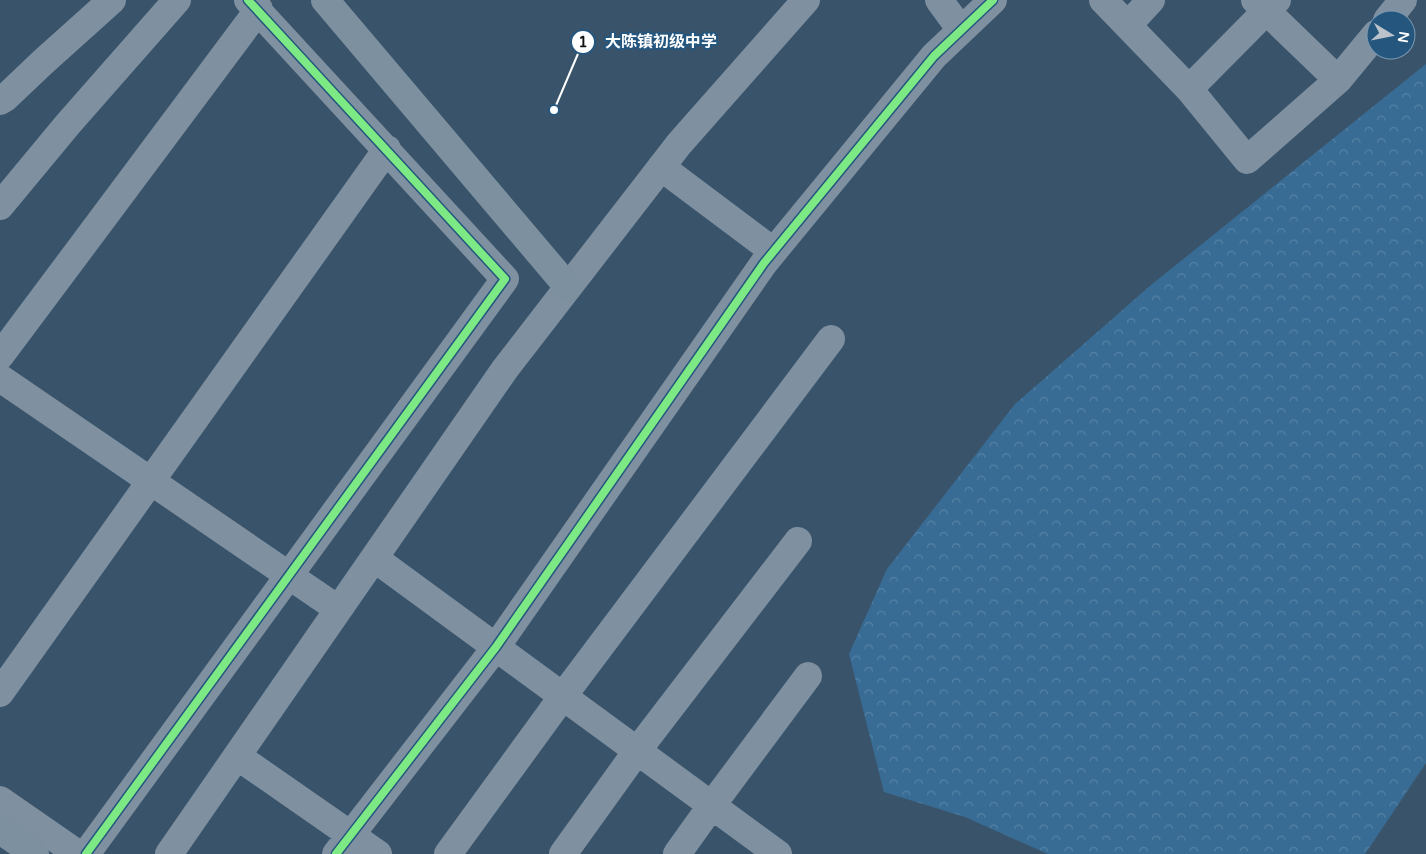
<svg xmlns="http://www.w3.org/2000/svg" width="1426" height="854" font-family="'Varela Round','Noto Sans SC',sans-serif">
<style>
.forest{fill:url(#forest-crowns)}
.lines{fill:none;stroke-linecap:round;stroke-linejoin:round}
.minor{stroke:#7f90a0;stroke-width:28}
.major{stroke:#7d909f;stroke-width:28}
.cycleway-casing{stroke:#25567e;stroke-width:11}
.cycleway{stroke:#7ce984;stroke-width:8}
.leader{fill:none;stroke:#fff;stroke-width:2}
.callout-dot{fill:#fff;stroke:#25567e;stroke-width:2}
.mark-label{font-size:15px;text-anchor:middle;font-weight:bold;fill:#111}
.callout-label{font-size:16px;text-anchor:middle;font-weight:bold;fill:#fff;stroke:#25567e;stroke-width:4;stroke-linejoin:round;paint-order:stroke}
</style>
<defs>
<pattern id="forest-crowns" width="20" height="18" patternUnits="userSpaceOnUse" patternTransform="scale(1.25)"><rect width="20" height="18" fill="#386c95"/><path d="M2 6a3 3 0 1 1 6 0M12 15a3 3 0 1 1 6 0" fill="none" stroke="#5682a5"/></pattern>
</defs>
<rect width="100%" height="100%" fill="#39546a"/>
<!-- forest -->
<path class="forest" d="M 1426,64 L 1426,763 L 1365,854 L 1048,854 L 965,817 L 884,792 L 849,654 L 887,569 L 1015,404 L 1151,285 Z"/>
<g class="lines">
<!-- minor -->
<path class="minor" d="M 939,0 L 961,30
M 1103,0 L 1189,89 L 1247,160 L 1338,80 L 1376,34
M 1255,0 L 1338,80
M 1387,20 L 1403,0
M 1128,25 L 1151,0
M 1189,89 L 1277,0
M 0,101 L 5,98 L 43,62 L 112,0
M 661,167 L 773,251
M 0,206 L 68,124 L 177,0
M 0,356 L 259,9
M 0,378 L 338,609
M 374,558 L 778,854
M 0,693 L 387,149
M 237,756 L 378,854
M 0,800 L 78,854
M 86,854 L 505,279 L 248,0
M 169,854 L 505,369 L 679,144 L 806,0
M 336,854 L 496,647 L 764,263 L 934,56 L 993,0
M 448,854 L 563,696 L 831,339
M 563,854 L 637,751 L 798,541
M 677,854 L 712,805 L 808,676"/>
<!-- major -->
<path class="major" d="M 325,0 L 568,287
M 0,830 L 35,854"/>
<defs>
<path id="cycleway" d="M 86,854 L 505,279 L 248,0
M 336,854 L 496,647 L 764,263 L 934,56 L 993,0"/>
</defs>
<!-- cycleway casing -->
<use href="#cycleway" class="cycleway-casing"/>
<!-- cycleway -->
<use href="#cycleway" class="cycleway"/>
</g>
<!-- callouts -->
<path class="leader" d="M554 110L583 42"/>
<g class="callout-dot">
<circle cx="554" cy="110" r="5"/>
<circle cx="583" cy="42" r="12"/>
</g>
<g class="mark-label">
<text x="583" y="47">1</text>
</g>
<g class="callout-label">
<text x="661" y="47">大陈镇初级中学</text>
</g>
<!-- north arrow -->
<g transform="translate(1391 35) rotate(100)"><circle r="24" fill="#25567e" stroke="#7c9ab2"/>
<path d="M0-4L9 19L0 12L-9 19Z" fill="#bac3cb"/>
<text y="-8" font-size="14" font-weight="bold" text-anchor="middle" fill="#ffffff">N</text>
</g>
</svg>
